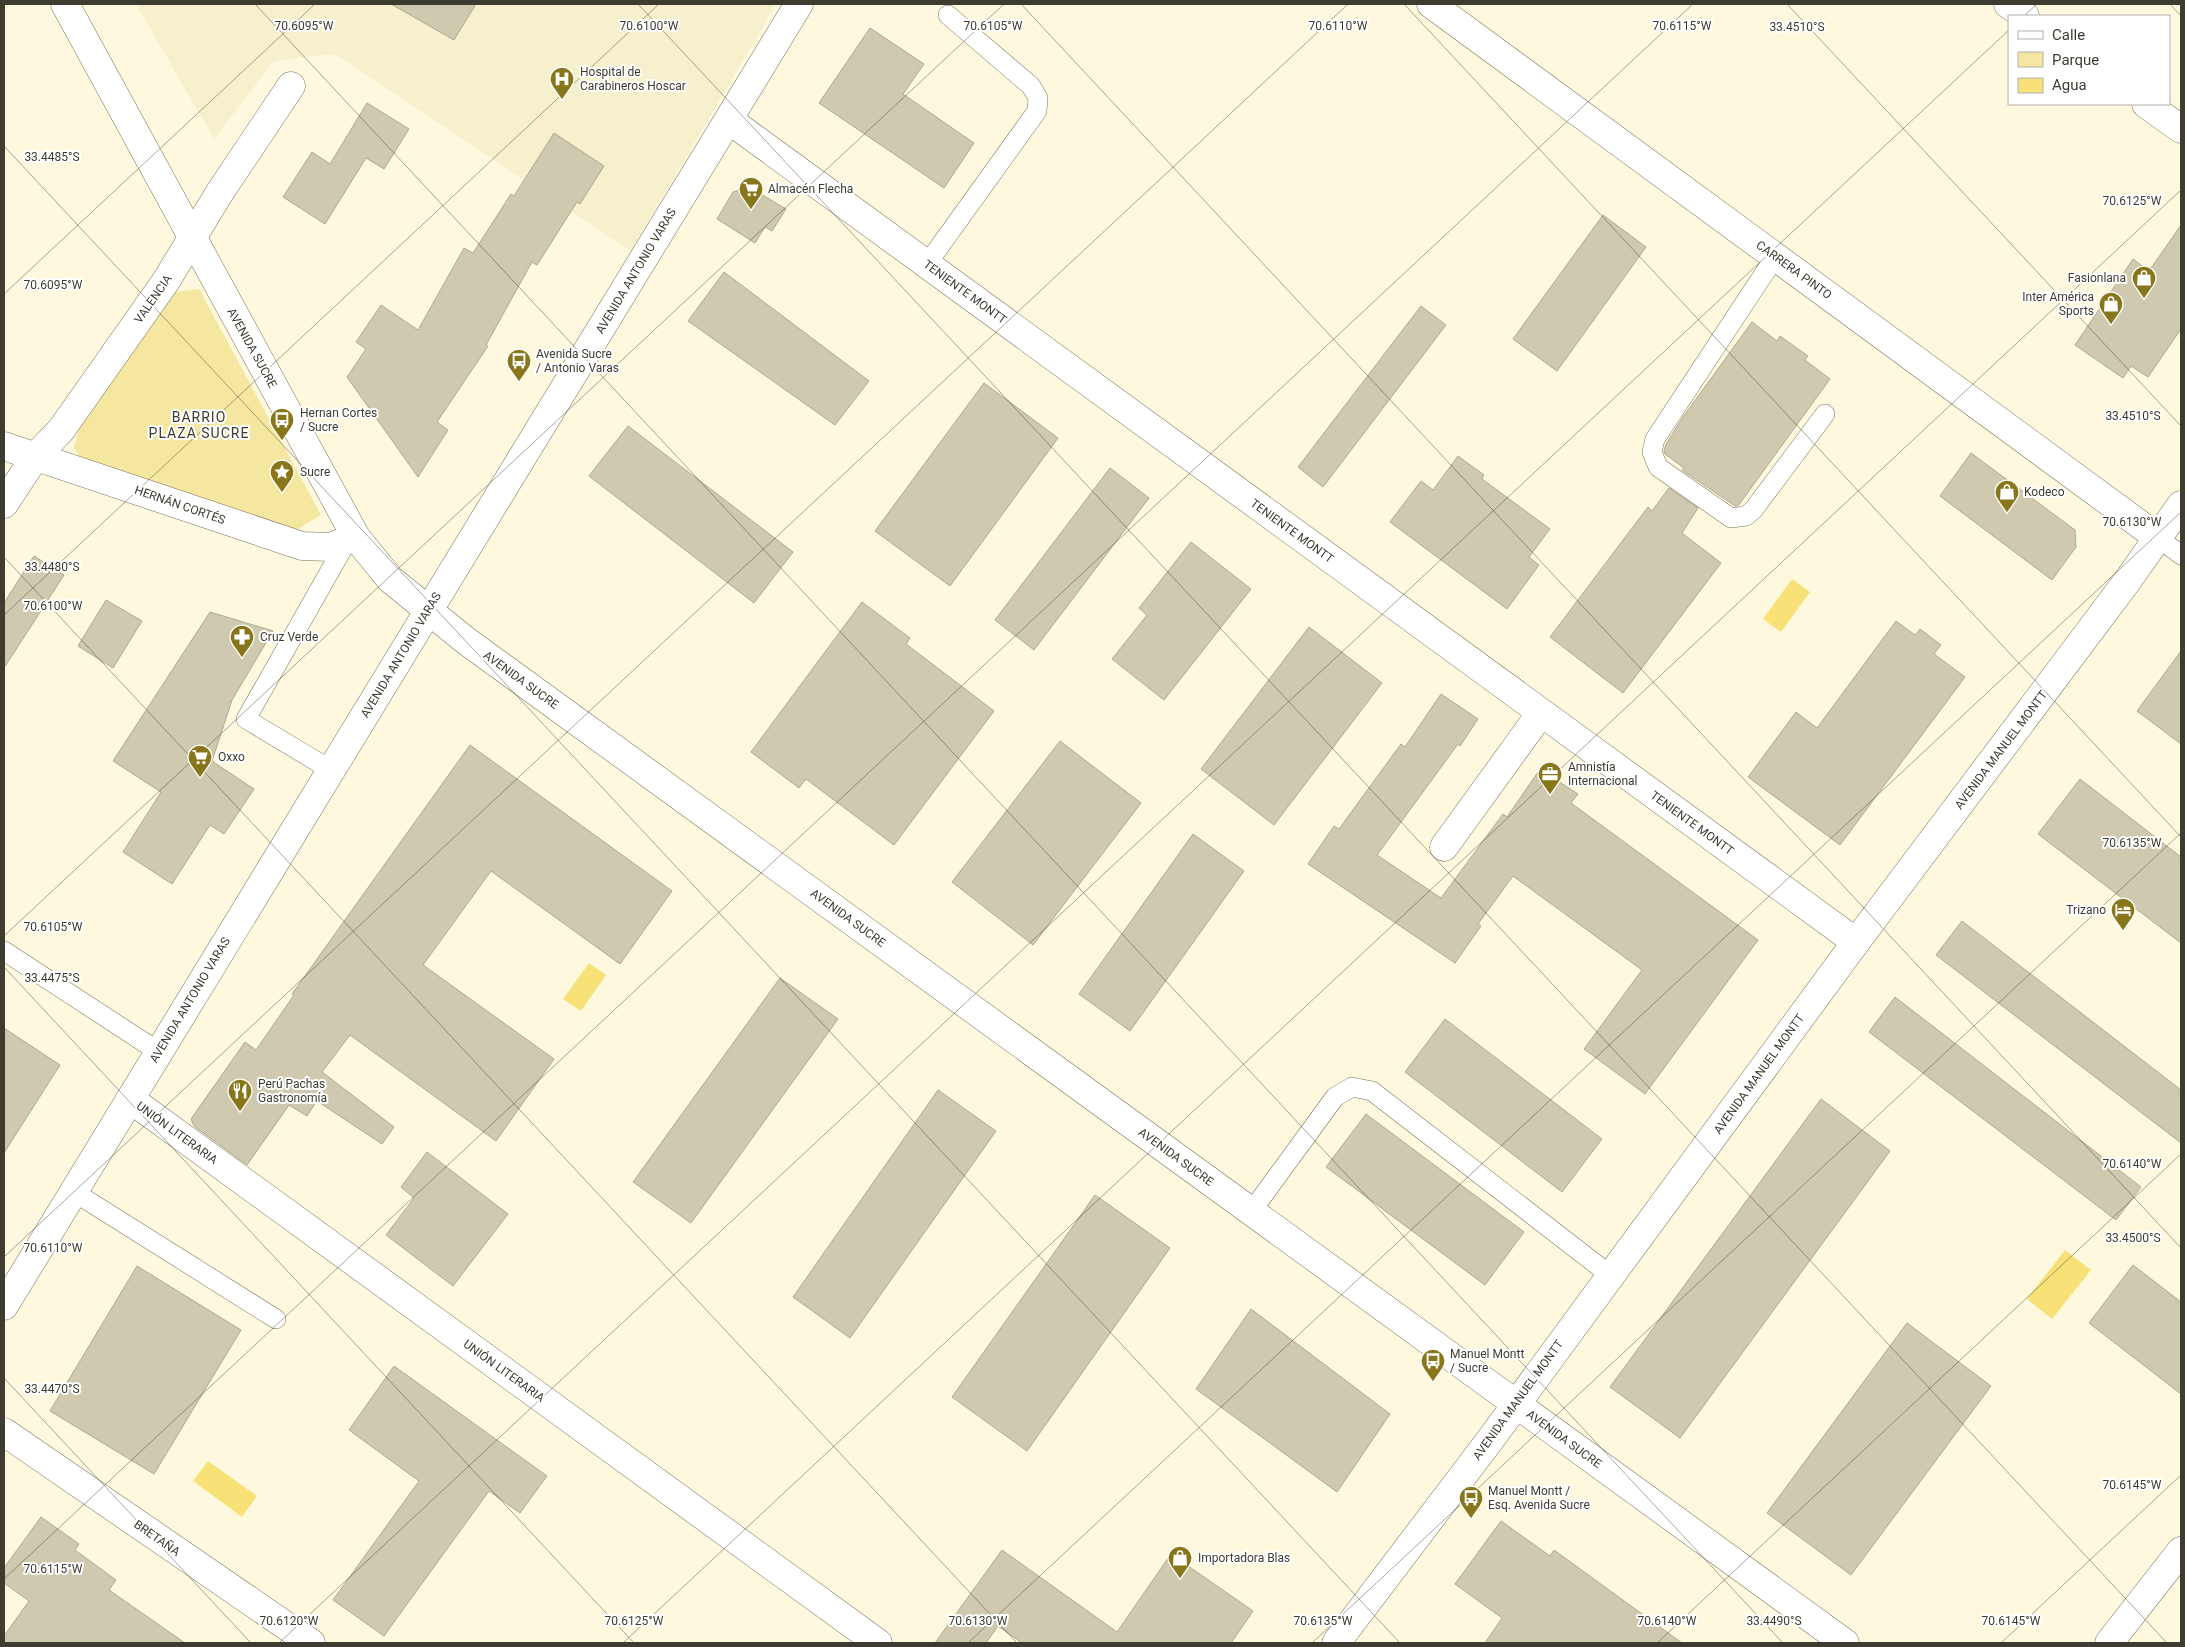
<svg xmlns="http://www.w3.org/2000/svg" width="2185" height="1647" font-family="Roboto,sans-serif">
<style>
.built{fill:#f7f0cd}
.green{fill:#f6e7a0}
.water{fill:#f8e277}
.building{fill:#cec9af;stroke:#aea98f}
.lines{fill:none;stroke-linecap:round;stroke-linejoin:round}
.service-casing{stroke:#77725a;stroke-width:20}
.minor-casing{stroke:#77725a;stroke-width:29}
.tertiary-casing{stroke:#77725a;stroke-width:29}
.secondary-casing{stroke:#77725a;stroke-width:29}
.service{stroke:#fff;stroke-width:19}
.minor{stroke:#fff;stroke-width:28}
.tertiary{stroke:#fff;stroke-width:28}
.secondary{stroke:#fff;stroke-width:28}
.ticks{fill:none;stroke:#3e3c31;stroke-width:1;stroke-opacity:0.45}
.labels{text-anchor:middle;dominant-baseline:central;stroke-width:4;stroke-linejoin:round;paint-order:stroke}
.poi-label{font-size:12px;fill:#3e3c31;stroke:#fff;text-anchor:start}
.street-label{font-size:12px;fill:#3e3c31;stroke:#fff}
.neighbourhood-label{font-size:14px;letter-spacing:1px;fill:#3e3c31;stroke:#fff}
.ticks-label{font-size:12px;text-anchor:middle;fill:#3e3c31;stroke:#fff;stroke-width:4;stroke-linejoin:round;paint-order:stroke}
</style>
<rect width="100%" height="100%" fill="#fef9de"/>
<!-- built -->
<path class="built" d="M 136,4 L 776,4 L 631,251 L 335,54 L 274,61 L 214,139 Z"/>
<!-- green -->
<path class="green" d="M 199,289 L 321,515 L 293,532 L 83,463 L 74,447 L 81,422 L 175,292 Z"/>
<!-- water -->
<path class="water" d="M 1792,579 L 1810,592 L 1781,632 L 1763,619 Z
M 589,963 L 606,975 L 581,1011 L 563,999 Z
M 2065,1250 L 2091,1270 L 2052,1319 L 2027,1299 Z
M 208,1461 L 257,1496 L 242,1517 L 193,1481 Z"/>
<!-- building -->
<path class="building" d="M 391,4 L 476,4 L 454,40 Z
M 870,28 L 924,64 L 903,94 L 974,143 L 944,188 L 819,103 Z
M 367,103 L 409,129 L 384,169 L 366,158 L 325,224 L 283,197 L 312,152 L 330,164 Z
M 554,133 L 604,166 L 580,204 L 577,202 L 537,265 L 532,262 L 486,345 L 488,346 L 437,422 L 448,430 L 418,477 L 347,377 L 366,349 L 356,342 L 381,305 L 418,330 L 464,248 L 473,253 L 511,194 L 514,196 Z
M 749,187 L 786,209 L 772,231 L 765,227 L 755,243 L 717,219 L 733,192 Z
M 1603,215 L 1646,247 L 1557,371 L 1513,339 Z
M 2181,225 L 2181,329 L 2148,377 L 2131,366 L 2123,378 L 2075,345 L 2133,259 L 2149,271 Z
M 724,272 L 869,381 L 835,425 L 688,321 Z
M 1421,306 L 1446,325 L 1323,487 L 1298,467 Z
M 1752,322 L 1777,341 L 1780,336 L 1808,356 L 1805,360 L 1830,379 L 1738,506 L 1735,506 L 1682,470 L 1684,468 L 1665,454 L 1664,451 L 1666,444 L 1683,417 Z
M 984,383 L 1058,438 L 950,586 L 875,531 Z
M 628,426 L 793,552 L 754,603 L 589,476 Z
M 1971,453 L 2075,530 L 2076,547 L 2052,580 L 1940,496 Z
M 1458,456 L 1484,475 L 1482,479 L 1550,529 L 1529,557 L 1539,565 L 1507,609 L 1390,522 L 1421,481 L 1433,490 Z
M 1110,468 L 1149,498 L 1034,650 L 995,620 Z
M 1669,488 L 1698,508 L 1682,533 L 1721,563 L 1623,693 L 1550,637 L 1648,507 L 1652,511 Z
M 1191,542 L 1251,589 L 1164,700 L 1112,659 L 1147,615 L 1139,608 Z
M 34,556 L 64,575 L 4,668 L 4,603 Z
M 106,600 L 142,621 L 113,668 L 78,646 Z
M 862,602 L 910,638 L 906,644 L 994,711 L 894,845 L 806,779 L 799,788 L 751,752 Z
M 210,612 L 273,631 L 232,700 L 212,761 L 254,789 L 224,834 L 210,825 L 172,884 L 123,852 L 161,792 L 113,761 Z
M 1896,621 L 1915,635 L 1920,629 L 1941,645 L 1934,654 L 1965,677 L 1840,845 L 1748,777 L 1796,712 L 1817,728 Z
M 1309,627 L 1382,683 L 1274,825 L 1201,769 Z
M 2181,651 L 2181,744 L 2137,711 Z
M 1441,694 L 1478,719 L 1460,746 L 1458,744 L 1377,855 L 1441,898 L 1503,814 L 1507,817 L 1540,769 L 1578,794 L 1571,803 L 1758,940 L 1645,1094 L 1584,1049 L 1642,970 L 1513,876 L 1478,924 L 1481,926 L 1455,963 L 1308,864 L 1334,826 L 1339,829 L 1401,744 L 1405,747 Z
M 1060,741 L 1141,803 L 1033,945 L 952,882 Z
M 470,745 L 672,891 L 620,964 L 491,871 L 423,965 L 554,1059 L 496,1141 L 350,1035 L 322,1072 L 394,1127 L 382,1144 L 317,1101 L 307,1116 L 289,1105 L 247,1165 L 194,1126 L 191,1119 L 245,1042 L 256,1050 L 294,995 L 292,994 Z
M 2080,779 L 2181,857 L 2181,943 L 2038,834 Z
M 1193,834 L 1244,871 L 1130,1031 L 1079,994 Z
M 1962,921 L 2181,1090 L 2181,1143 L 1936,955 Z
M 780,978 L 838,1019 L 691,1223 L 633,1182 Z
M 1895,997 L 2141,1187 L 2116,1220 L 1869,1032 Z
M 1445,1019 L 1602,1139 L 1562,1192 L 1405,1072 Z
M 4,1028 L 60,1065 L 4,1153 Z
M 938,1090 L 996,1131 L 850,1338 L 793,1297 Z
M 1821,1099 L 1890,1151 L 1680,1438 L 1610,1387 Z
M 1366,1114 L 1524,1232 L 1485,1285 L 1326,1167 Z
M 427,1152 L 508,1214 L 453,1286 L 386,1235 L 414,1198 L 401,1187 Z
M 1095,1195 L 1170,1248 L 1027,1451 L 952,1397 Z
M 2133,1265 L 2181,1302 L 2181,1394 L 2089,1323 Z
M 137,1266 L 241,1330 L 154,1474 L 50,1411 Z
M 1251,1309 L 1390,1414 L 1337,1492 L 1196,1389 Z
M 1907,1323 L 1991,1386 L 1851,1575 L 1767,1513 Z
M 394,1366 L 547,1476 L 520,1513 L 489,1491 L 384,1636 L 333,1600 L 419,1481 L 349,1430 Z
M 41,1517 L 79,1544 L 75,1550 L 116,1580 L 109,1590 L 185,1643 L 4,1643 L 4,1636 L 29,1601 L 4,1583 L 4,1568 Z
M 1501,1521 L 1550,1556 L 1554,1550 L 1682,1643 L 1485,1643 L 1502,1618 L 1455,1584 Z
M 1002,1550 L 1117,1632 L 1171,1554 L 1253,1611 L 1231,1643 L 1022,1643 L 998,1626 L 986,1643 L 935,1643 Z"/>
<g class="lines">
<defs>
<path id="service" d="M 1775,257 L 1655,439 L 1652,452 L 1658,467 L 1731,518 L 1746,516 L 1754,509 L 1825,414
M 927,264 L 1037,111 L 1038,98 L 1031,86 L 948,15
M 2157,537 L 2181,555
M 331,770 L 246,719 L 347,541
M 4,951 L 159,1052
M 74,1192 L 276,1319
M 1251,1212 L 1335,1097 L 1352,1087 L 1372,1091 L 1610,1275"/>
<path id="minor" d="M 1431,4 L 2157,537
M 729,120 L 1856,942
M 4,446 L 302,546 L 330,547 L 356,537
M 4,504 L 35,457 L 61,430 L 166,281 L 220,192 L 291,86
M 1444,847 L 1541,713
M 130,1099 L 878,1643
M 4,1432 L 311,1643
M 2109,1643 L 2181,1551"/>
<path id="tertiary" d="M 65,4 L 356,537 L 390,579 L 465,640 L 1845,1643
M 2008,4 L 2025,16
M 2146,104 L 2181,129"/>
<path id="secondary" d="M 4,1306 L 799,4
M 1336,1643 L 1490,1440 L 1856,942 L 2128,580 L 2181,505"/>
</defs>
<!-- service casing -->
<use href="#service" class="service-casing"/>
<!-- minor casing -->
<use href="#minor" class="minor-casing"/>
<!-- tertiary casing -->
<use href="#tertiary" class="tertiary-casing"/>
<!-- secondary casing -->
<use href="#secondary" class="secondary-casing"/>
<!-- service -->
<use href="#service" class="service"/>
<!-- minor -->
<use href="#minor" class="minor"/>
<!-- tertiary -->
<use href="#tertiary" class="tertiary"/>
<!-- secondary -->
<use href="#secondary" class="secondary"/>
</g>
<!-- ticks -->
<path class="ticks" d="M 255,4 L 1783,1643M 638,4 L 2167,1643M 1021,4 L 2181,1248M 1404,4 L 2181,837M 1787,4 L 2181,426M 2170,4 L 2181,16M 2024,16 L 2037,4M 4,146 L 1400,1643M 4,294 L 315,4M 4,557 L 1017,1643M 4,615 L 659,4M 4,936 L 1004,4M 4,967 L 634,1643M 4,1257 L 1348,4M 4,1378 L 251,1643M 4,1579 L 1693,4M 279,1643 L 2009,30M 623,1643 L 2181,190M 968,1643 L 2181,512M 1312,1643 L 2181,833M 1657,1643 L 2181,1154M 2001,1643 L 2181,1475"/>
<!-- icons -->
<defs>
<symbol id="hospital-pin" viewBox="-11 -11 22 30"><path d="M0 17L-7.5 6A9.5 9.5 0 1 1 7.5 6Z" fill="#88761a" stroke="#fff"/><path d="M-5-5h3v3.5h4V-5h3V5h-3V1.5h-4V5h-3Z" fill="#fff"/></symbol>
<symbol id="supermarket-pin" viewBox="-11 -11 22 30"><path d="M0 17L-7.5 6A9.5 9.5 0 1 1 7.5 6Z" fill="#88761a" stroke="#fff"/><path d="M-6-5.5h2.5l.6 2H6L4.5 2H-2.5L-4.4-4H-6ZM-1.5 3.2a1.3 1.3 0 1 0 .1 0ZM3 3.2a1.3 1.3 0 1 0 .1 0Z" fill="#fff"/></symbol>
<symbol id="shop-pin" viewBox="-11 -11 22 30"><path d="M0 17L-7.5 6A9.5 9.5 0 1 1 7.5 6Z" fill="#88761a" stroke="#fff"/><path d="M-5-2.5h2.3a2.7 3.5 0 0 1 5.4 0H5L5.5 6h-11ZM-1.5-2.5h3a1.5 2.3 0 0 0-3 0Z" fill="#fff"/></symbol>
<symbol id="bus-pin" viewBox="-11 -11 22 30"><path d="M0 17L-7.5 6A9.5 9.5 0 1 1 7.5 6Z" fill="#88761a" stroke="#fff"/><path d="M-5-6H5V4H4V6H2V4H-2V6H-4V4H-5ZM-3.5-4V0h7V-4ZM-3.5 1.2v1.5H-2V1.2ZM2 1.2v1.5H3.5V1.2Z" fill="#fff"/></symbol>
<symbol id="sight-pin" viewBox="-11 -11 22 30"><path d="M0 17L-7.5 6A9.5 9.5 0 1 1 7.5 6Z" fill="#88761a" stroke="#fff"/><path d="M0-6L1.8-2.2L6-1.7L2.9 1.2L3.7 5.4L0 3.3L-3.7 5.4L-2.9 1.2L-6-1.7L-1.8-2.2Z" fill="#fff"/></symbol>
<symbol id="pharmacy-pin" viewBox="-11 -11 22 30"><path d="M0 17L-7.5 6A9.5 9.5 0 1 1 7.5 6Z" fill="#88761a" stroke="#fff"/><path d="M-2-6h4v4h4v4h-4v4h-4v-4h-4v-4h4Z" fill="#fff"/></symbol>
<symbol id="office-pin" viewBox="-11 -11 22 30"><path d="M0 17L-7.5 6A9.5 9.5 0 1 1 7.5 6Z" fill="#88761a" stroke="#fff"/><path d="M-6-3h4V-5.5h4V-3h4V5H-6ZM-1-4.5V-3h2v-1.5ZM-6 0V1H6V0Z" fill="#fff"/></symbol>
<symbol id="hotel-pin" viewBox="-11 -11 22 30"><path d="M0 17L-7.5 6A9.5 9.5 0 1 1 7.5 6Z" fill="#88761a" stroke="#fff"/><path d="M-6-4.5h1.5V1H6V5H4.5V3h-9V5H-6ZM-4 0a1.8 1.8 0 1 1 3.6 0ZM.5 0V-2.5h3Q6-2.5 6 0Z" fill="#fff"/></symbol>
<symbol id="restaurant-pin" viewBox="-11 -11 22 30"><path d="M0 17L-7.5 6A9.5 9.5 0 1 1 7.5 6Z" fill="#88761a" stroke="#fff"/><path d="M-5-6h1v4h1v-4h1v4h1v-4h1v5L-1.5 .5V6h-2V.5L-5-1ZM5-6V6H3V1.5H1.5Q1.5-4 5-6Z" fill="#fff"/></symbol>
</defs>
<g fill-rule="evenodd">
<use href="#hospital-pin" x="548" y="65" width="28" height="38"/>
<use href="#supermarket-pin" x="737" y="175" width="28" height="38"/>
<use href="#shop-pin" x="2130" y="264" width="28" height="38"/>
<use href="#shop-pin" x="2097" y="290" width="28" height="38"/>
<use href="#bus-pin" x="505" y="347" width="28" height="38"/>
<use href="#bus-pin" x="268" y="406" width="28" height="38"/>
<use href="#sight-pin" x="268" y="458" width="28" height="38"/>
<use href="#shop-pin" x="1993" y="478" width="28" height="38"/>
<use href="#pharmacy-pin" x="228" y="623" width="28" height="38"/>
<use href="#supermarket-pin" x="186" y="743" width="28" height="38"/>
<use href="#office-pin" x="1536" y="760" width="28" height="38"/>
<use href="#hotel-pin" x="2109" y="896" width="28" height="38"/>
<use href="#restaurant-pin" x="226" y="1077" width="28" height="38"/>
<use href="#bus-pin" x="1419" y="1347" width="28" height="38"/>
<use href="#bus-pin" x="1457" y="1484" width="28" height="38"/>
<use href="#shop-pin" x="1166" y="1544" width="28" height="38"/>
</g>
<g class="labels">
<!-- poi labels -->
<g class="poi-label">
<text x="580" y="72">Hospital de<tspan x="580" dy="14">Carabineros Hoscar</tspan></text>
<text x="768" y="189">Almacén Flecha</text>
<text x="2126" y="278" text-anchor="end">Fasionlana</text>
<text x="2094" y="297" text-anchor="end">Inter América<tspan x="2094" dy="14">Sports</tspan></text>
<text x="536" y="354">Avenida Sucre<tspan x="536" dy="14">/ Antonio Varas</tspan></text>
<text x="300" y="413">Hernan Cortes<tspan x="300" dy="14">/ Sucre</tspan></text>
<text x="300" y="472">Sucre</text>
<text x="2024" y="492">Kodeco</text>
<text x="260" y="637">Cruz Verde</text>
<text x="218" y="757">Oxxo</text>
<text x="1568" y="767">Amnistía<tspan x="1568" dy="14">Internacional</tspan></text>
<text x="2106" y="910" text-anchor="end">Trizano</text>
<text x="258" y="1084">Perú Pachas<tspan x="258" dy="14">Gastronomía</tspan></text>
<text x="1450" y="1354">Manuel Montt<tspan x="1450" dy="14">/ Sucre</tspan></text>
<text x="1488" y="1491">Manuel Montt /<tspan x="1488" dy="14">Esq. Avenida Sucre</tspan></text>
<text x="1198" y="1558">Importadora Blas</text>
</g>
<!-- street labels -->
<g class="street-label">
<text transform="translate(1794 270) rotate(36)">CARRERA PINTO</text>
<text transform="translate(636 271) rotate(-59)">AVENIDA ANTONIO VARAS</text>
<text transform="translate(965 292) rotate(36)">TENIENTE MONTT</text>
<text transform="translate(153 299) rotate(-55)">VALENCIA</text>
<text transform="translate(252 348) rotate(61)">AVENIDA SUCRE</text>
<text transform="translate(180 505) rotate(19)">HERNÁN CORTÉS</text>
<text transform="translate(1292 531) rotate(36)">TENIENTE MONTT</text>
<text transform="translate(401 655) rotate(-59)">AVENIDA ANTONIO VARAS</text>
<text transform="translate(521 680) rotate(36)">AVENIDA SUCRE</text>
<text transform="translate(2001 750) rotate(-53)">AVENIDA MANUEL MONTT</text>
<text transform="translate(1692 823) rotate(36)">TENIENTE MONTT</text>
<text transform="translate(848 918) rotate(36)">AVENIDA SUCRE</text>
<text transform="translate(190 1000) rotate(-59)">AVENIDA ANTONIO VARAS</text>
<text transform="translate(1759 1074) rotate(-54)">AVENIDA MANUEL MONTT</text>
<text transform="translate(177 1133) rotate(36)">UNIÓN LITERARIA</text>
<text transform="translate(1176 1157) rotate(36)">AVENIDA SUCRE</text>
<text transform="translate(504 1371) rotate(36)">UNIÓN LITERARIA</text>
<text transform="translate(1518 1400) rotate(-54)">AVENIDA MANUEL MONTT</text>
<text transform="translate(1564 1439) rotate(36)">AVENIDA SUCRE</text>
<text transform="translate(157 1538) rotate(35)">BRETAÑA</text>
</g>
<!-- neighbourhood labels -->
<g class="neighbourhood-label">
<text x="199" y="417">BARRIO<tspan x="199" dy="16">PLAZA SUCRE</tspan></text>
</g>
</g>
<g class="ticks-label">
<text x="304" y="30">70.6095°W</text>
<text x="649" y="30">70.6100°W</text>
<text x="993" y="30">70.6105°W</text>
<text x="1338" y="30">70.6110°W</text>
<text x="1682" y="30">70.6115°W</text>
<text x="1797" y="31">33.4510°S</text>
<text x="52" y="161">33.4485°S</text>
<text x="2132" y="205">70.6125°W</text>
<text x="53" y="289">70.6095°W</text>
<text x="2133" y="420">33.4510°S</text>
<text x="2132" y="526">70.6130°W</text>
<text x="52" y="571">33.4480°S</text>
<text x="53" y="610">70.6100°W</text>
<text x="2132" y="847">70.6135°W</text>
<text x="53" y="931">70.6105°W</text>
<text x="52" y="982">33.4475°S</text>
<text x="2132" y="1168">70.6140°W</text>
<text x="2133" y="1242">33.4500°S</text>
<text x="53" y="1252">70.6110°W</text>
<text x="52" y="1393">33.4470°S</text>
<text x="2132" y="1489">70.6145°W</text>
<text x="53" y="1573">70.6115°W</text>
<text x="1774" y="1625">33.4490°S</text>
<text x="289" y="1625">70.6120°W</text>
<text x="634" y="1625">70.6125°W</text>
<text x="978" y="1625">70.6130°W</text>
<text x="1323" y="1625">70.6135°W</text>
<text x="1667" y="1625">70.6140°W</text>
<text x="2011" y="1625">70.6145°W</text>
</g>
<!-- border -->
<rect width="2185" height="1647" fill="none" stroke="#3e3c31" stroke-width="10"/>
<!-- legend -->
<rect x="2008" y="15" width="162" height="90" fill="#ffffff" stroke="#b2b1ad"/>
<rect x="2018" y="31" width="25" height="8" fill="#ffffff" stroke="#b2b1ad"/>
<text x="2052" y="40" font-size="15" fill="#3e3c31">Calle</text>
<rect x="2018" y="52" width="25" height="15" fill="#f6e7a0" stroke="#b2b1ad"/>
<text x="2052" y="65" font-size="15" fill="#3e3c31">Parque</text>
<rect x="2018" y="78" width="25" height="15" fill="#f8e277" stroke="#b2b1ad"/>
<text x="2052" y="90" font-size="15" fill="#3e3c31">Agua</text>
</svg>
